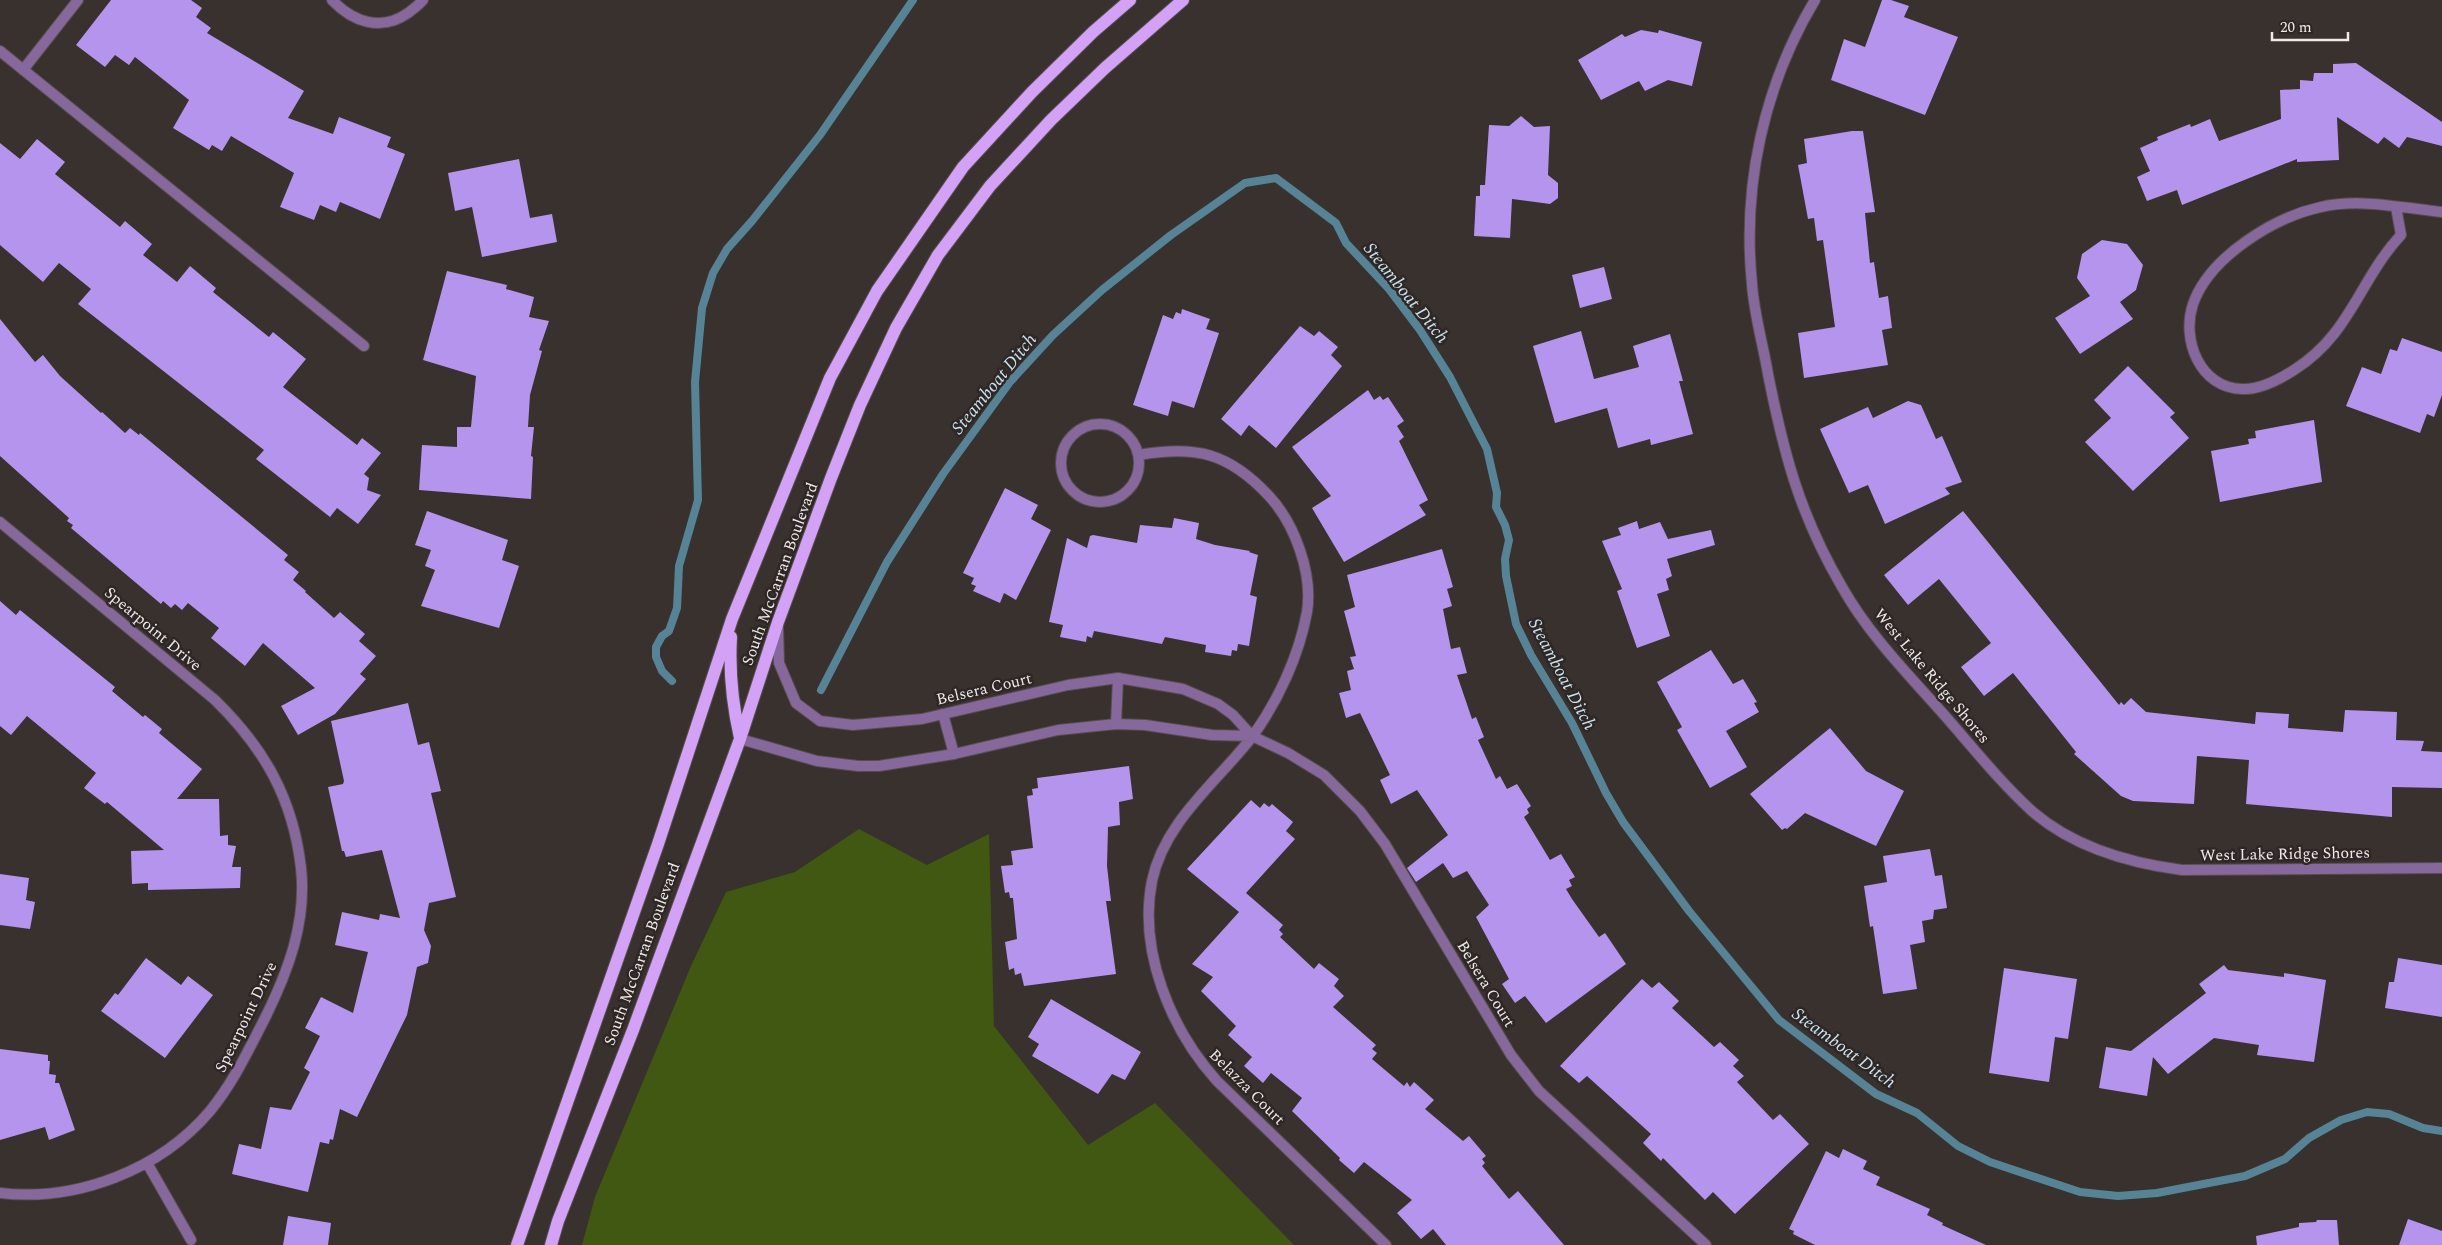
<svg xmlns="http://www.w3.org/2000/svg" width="2442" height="1245" font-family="Spectral,serif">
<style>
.green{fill:#405811}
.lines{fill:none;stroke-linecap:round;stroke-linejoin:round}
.stream{stroke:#568496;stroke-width:8}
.building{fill:#b494ed}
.lane-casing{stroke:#554f4c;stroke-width:12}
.street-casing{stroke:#554f4c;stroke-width:12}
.primary-casing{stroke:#554f4c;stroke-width:14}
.lane{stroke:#86689c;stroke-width:10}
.street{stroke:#86689c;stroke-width:10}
.primary{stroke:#d3a1f6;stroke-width:12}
.labels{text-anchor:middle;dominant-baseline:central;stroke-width:5;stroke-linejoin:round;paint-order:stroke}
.street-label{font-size:16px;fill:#eeeae8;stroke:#2e2725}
.water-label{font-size:18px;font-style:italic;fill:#cbe4f1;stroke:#2e2725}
</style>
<rect width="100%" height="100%" fill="#38312e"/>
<!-- green -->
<path class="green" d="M 859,829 L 927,865 L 989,834 L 994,1026 L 1088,1145 L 1155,1103 L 1294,1245 L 582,1245 L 595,1197 L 691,966 L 726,892 L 795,872 Z"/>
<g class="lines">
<!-- stream -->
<path class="stream" d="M 672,681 L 662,671 L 656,657 L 656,647 L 662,636 L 669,631 L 677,608 L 679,566 L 698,500 L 695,382 L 702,308 L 713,273 L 727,249 L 752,221 L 820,135 L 913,0
M 821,690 L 887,562 L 943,474 L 1010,382 L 1053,335 L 1102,290 L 1171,235 L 1245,183 L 1276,178 L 1336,223 L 1346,243 L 1389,289 L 1420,330 L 1450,377 L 1487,449 L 1497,493 L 1496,507 L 1505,525 L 1509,540 L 1505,559 L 1506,576 L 1516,624 L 1531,655 L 1572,723 L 1606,793 L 1623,822 L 1689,911 L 1779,1020 L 1876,1094 L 1917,1113 L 1958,1146 L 1990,1162 L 2080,1192 L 2118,1196 L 2157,1193 L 2245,1176 L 2285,1159 L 2309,1138 L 2341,1120 L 2367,1112 L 2389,1114 L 2423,1128 L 2442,1131"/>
</g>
<!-- building -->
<path class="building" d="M 111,0 L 191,0 L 202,8 L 196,17 L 211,28 L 207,33 L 304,91 L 288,118 L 333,134 L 339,117 L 391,137 L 387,147 L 405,154 L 380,219 L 340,202 L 336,212 L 320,205 L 314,220 L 280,207 L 294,173 L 231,136 L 222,151 L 212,145 L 209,150 L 173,128 L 189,100 L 135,57 L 129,65 L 115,55 L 105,67 L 76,45 Z
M 1882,0 L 1891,0 L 1909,6 L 1904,17 L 1958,37 L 1925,115 L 1831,80 L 1844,39 L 1865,47 Z
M 1641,30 L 1658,33 L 1659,30 L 1702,42 L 1692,86 L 1668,80 L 1645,91 L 1639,81 L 1601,100 L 1578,60 L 1622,34 L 1625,37 Z
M 2356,63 L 2442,122 L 2442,146 L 2407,137 L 2399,148 L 2384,137 L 2378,144 L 2337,117 L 2339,160 L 2297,162 L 2297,159 L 2182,205 L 2177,190 L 2147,201 L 2137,177 L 2150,171 L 2140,148 L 2158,140 L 2157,137 L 2190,124 L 2191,127 L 2210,119 L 2219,141 L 2281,119 L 2280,90 L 2300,89 L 2300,80 L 2313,81 L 2314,73 L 2333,73 L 2333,64 Z
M 1521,116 L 1534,127 L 1550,126 L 1548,175 L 1558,183 L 1558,198 L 1550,204 L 1512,199 L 1510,238 L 1474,236 L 1476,196 L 1480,196 L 1480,185 L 1485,185 L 1489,125 L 1509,126 Z
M 1852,131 L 1863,131 L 1875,212 L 1865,213 L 1870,263 L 1874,262 L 1879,298 L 1888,296 L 1892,328 L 1882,330 L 1888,365 L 1804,378 L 1798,333 L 1835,327 L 1823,240 L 1817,241 L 1814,218 L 1808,219 L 1798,165 L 1807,163 L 1804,139 Z
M 37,139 L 65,162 L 55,174 L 120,227 L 125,221 L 152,244 L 143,255 L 177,282 L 190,266 L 216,288 L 213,292 L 269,337 L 273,332 L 306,359 L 283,387 L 357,445 L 362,438 L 381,453 L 364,474 L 369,478 L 367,490 L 381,495 L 358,524 L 337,508 L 330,517 L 256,459 L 264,450 L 78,304 L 91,289 L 59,263 L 43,282 L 0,245 L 0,143 L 20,159 Z
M 519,159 L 530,218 L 552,214 L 557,242 L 482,257 L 472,207 L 455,211 L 448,173 Z
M 2102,240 L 2127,244 L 2143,265 L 2136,290 L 2120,302 L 2133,319 L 2080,354 L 2055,318 L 2090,296 L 2077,278 L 2082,254 Z
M 1604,267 L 1612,299 L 1580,308 L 1572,275 Z
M 447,271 L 507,285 L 506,289 L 534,297 L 529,317 L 549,321 L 539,350 L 542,351 L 530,395 L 528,427 L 534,427 L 531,456 L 533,457 L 531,499 L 419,490 L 422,445 L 457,447 L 457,427 L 471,427 L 476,376 L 423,360 Z
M 1182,309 L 1210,319 L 1206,329 L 1219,333 L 1194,408 L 1172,401 L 1168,416 L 1133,405 L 1163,315 L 1173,319 L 1176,312 L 1181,314 Z
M 0,319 L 35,362 L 43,355 L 60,376 L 101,413 L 102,412 L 125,433 L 130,428 L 139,435 L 140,433 L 288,555 L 284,560 L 299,572 L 293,580 L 306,591 L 305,592 L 334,618 L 340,612 L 365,634 L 359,641 L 376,656 L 360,674 L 366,679 L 335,714 L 298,735 L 281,706 L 315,688 L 263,643 L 245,666 L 211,638 L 219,628 L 188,603 L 182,610 L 175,604 L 171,608 L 163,601 L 161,604 L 71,528 L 73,525 L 67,521 L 69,518 L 0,456 Z
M 1300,326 L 1314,336 L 1319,331 L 1338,347 L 1331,355 L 1342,366 L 1276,448 L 1249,425 L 1241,436 L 1221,419 Z
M 1581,331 L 1594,379 L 1639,367 L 1633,346 L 1670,334 L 1683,381 L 1679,381 L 1693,434 L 1651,445 L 1650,439 L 1618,448 L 1607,408 L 1555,423 L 1533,346 Z
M 2402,338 L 2442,352 L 2442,395 L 2434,417 L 2427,414 L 2420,433 L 2346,406 L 2362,367 L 2381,374 L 2390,349 L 2397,351 Z
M 2128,366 L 2175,413 L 2170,417 L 2189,438 L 2133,491 L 2085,442 L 2111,418 L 2094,400 Z
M 1368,390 L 1374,400 L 1380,396 L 1383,400 L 1388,397 L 1404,421 L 1397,426 L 1404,437 L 1399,441 L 1428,500 L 1419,505 L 1426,515 L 1344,562 L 1312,508 L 1331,496 L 1292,447 Z
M 1908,401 L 1921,405 L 1936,439 L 1942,436 L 1962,482 L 1945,488 L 1950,494 L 1885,524 L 1868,485 L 1849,493 L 1820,429 L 1868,407 L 1873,418 Z
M 2314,420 L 2322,482 L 2220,502 L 2211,451 L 2249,444 L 2248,439 L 2256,438 L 2255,431 Z
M 1005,488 L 1038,505 L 1031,519 L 1051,530 L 1016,600 L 1004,593 L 1000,603 L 973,591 L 976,586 L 971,584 L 974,578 L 963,573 Z
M 427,511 L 508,540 L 502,560 L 519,566 L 499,628 L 421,606 L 435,570 L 425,566 L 431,550 L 415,545 Z
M 1963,511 L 2119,705 L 2121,702 L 2124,705 L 2131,698 L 2146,712 L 2255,724 L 2256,712 L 2289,714 L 2288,728 L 2343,732 L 2345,710 L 2397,712 L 2396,740 L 2424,741 L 2421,751 L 2442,752 L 2442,788 L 2392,787 L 2392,817 L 2246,804 L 2249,760 L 2197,756 L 2194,804 L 2133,801 L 2121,796 L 2074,754 L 2076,752 L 2013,673 L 1984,696 L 1961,667 L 1991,643 L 1939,579 L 1908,605 L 1884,575 Z
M 1174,518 L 1199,523 L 1196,539 L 1215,545 L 1250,551 L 1249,552 L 1258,555 L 1250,595 L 1257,597 L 1249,646 L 1238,644 L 1237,651 L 1232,650 L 1231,656 L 1205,652 L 1206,645 L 1165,637 L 1162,644 L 1094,631 L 1092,638 L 1087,636 L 1086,642 L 1060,637 L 1063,625 L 1049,622 L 1067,538 L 1087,548 L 1090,536 L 1093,535 L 1137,543 L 1140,525 L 1172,528 Z
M 1637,521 L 1639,529 L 1660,522 L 1668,539 L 1711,530 L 1715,545 L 1667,559 L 1672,576 L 1666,579 L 1669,590 L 1657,594 L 1670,636 L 1637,648 L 1617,591 L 1622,589 L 1602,541 L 1621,535 L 1618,528 Z
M 1442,549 L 1453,587 L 1447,589 L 1452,606 L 1443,609 L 1451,649 L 1460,647 L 1467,673 L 1457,675 L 1472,719 L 1476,717 L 1484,737 L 1478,740 L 1496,779 L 1500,776 L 1507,789 L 1517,784 L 1531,806 L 1527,809 L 1529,813 L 1524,817 L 1550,860 L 1561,854 L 1575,877 L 1569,880 L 1572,886 L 1566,889 L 1572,899 L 1599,937 L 1605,933 L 1626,964 L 1546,1023 L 1525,996 L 1515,1003 L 1502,984 L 1509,979 L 1476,917 L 1489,905 L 1467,871 L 1453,878 L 1443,863 L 1416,882 L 1407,868 L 1448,835 L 1417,790 L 1391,804 L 1380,780 L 1390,775 L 1360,713 L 1346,718 L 1339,693 L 1351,690 L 1347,671 L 1354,669 L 1350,657 L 1356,656 L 1344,611 L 1355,607 L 1347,575 Z
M 0,601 L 16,615 L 20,610 L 115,687 L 112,691 L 143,717 L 145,715 L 162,729 L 159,733 L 202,769 L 177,799 L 219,799 L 220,836 L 228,835 L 228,845 L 236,846 L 232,867 L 241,867 L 240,888 L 148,890 L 148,883 L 132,884 L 131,851 L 164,850 L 107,802 L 105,804 L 84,788 L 96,773 L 27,716 L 11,735 L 0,726 Z
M 1711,650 L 1733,684 L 1743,679 L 1757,702 L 1754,703 L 1759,712 L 1726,731 L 1747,767 L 1710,788 L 1677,730 L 1682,727 L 1657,682 Z
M 408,703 L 418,745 L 429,742 L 441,791 L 431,793 L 456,897 L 429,903 L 424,930 L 431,946 L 428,963 L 417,967 L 407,1015 L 357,1117 L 340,1109 L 333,1140 L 330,1139 L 329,1144 L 320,1142 L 308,1192 L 232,1174 L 239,1144 L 261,1149 L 270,1107 L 291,1110 L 310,1072 L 304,1068 L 320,1036 L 305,1028 L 321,997 L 353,1013 L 368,952 L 335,945 L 342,912 L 379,920 L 380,914 L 400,918 L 382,850 L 346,857 L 344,851 L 342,851 L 328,787 L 343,784 L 344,781 L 331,721 Z
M 1830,728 L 1866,771 L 1904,791 L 1876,846 L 1805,813 L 1787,829 L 1785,828 L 1782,830 L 1750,794 Z
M 1129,766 L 1133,799 L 1119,802 L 1120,825 L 1108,827 L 1107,866 L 1111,901 L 1106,901 L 1116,974 L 1024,986 L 1021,973 L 1015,975 L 1014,968 L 1009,970 L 1005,942 L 1017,939 L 1013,898 L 1010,898 L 1009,892 L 1005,893 L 1001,866 L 1013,865 L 1011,851 L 1033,848 L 1027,796 L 1033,795 L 1032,789 L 1038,788 L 1037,778 Z
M 1251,800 L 1260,808 L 1264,803 L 1269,807 L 1272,804 L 1293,822 L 1286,831 L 1295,839 L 1246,893 L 1283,925 L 1279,930 L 1283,934 L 1280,937 L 1314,969 L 1319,963 L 1339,979 L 1334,986 L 1344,996 L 1333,1007 L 1376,1045 L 1372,1049 L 1377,1053 L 1372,1059 L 1404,1086 L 1407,1082 L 1410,1087 L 1414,1082 L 1434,1100 L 1425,1109 L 1463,1141 L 1469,1136 L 1486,1156 L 1482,1159 L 1485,1163 L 1482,1166 L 1509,1199 L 1518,1191 L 1564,1245 L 1446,1245 L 1433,1229 L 1421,1239 L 1397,1213 L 1412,1200 L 1364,1162 L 1354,1173 L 1339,1160 L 1340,1158 L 1292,1111 L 1302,1098 L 1271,1073 L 1263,1083 L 1244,1066 L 1252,1057 L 1228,1035 L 1236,1026 L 1201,991 L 1213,977 L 1192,964 L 1239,912 L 1187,869 Z
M 1930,849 L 1935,876 L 1942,875 L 1947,908 L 1934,910 L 1933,919 L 1922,921 L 1925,942 L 1910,945 L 1917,989 L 1883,994 L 1873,926 L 1870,927 L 1864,886 L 1887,882 L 1883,856 Z
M 0,874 L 29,878 L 26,900 L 35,902 L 30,929 L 0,925 Z
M 146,958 L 181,985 L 188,976 L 213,995 L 165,1058 L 101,1011 L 115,993 L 118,995 Z
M 2398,958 L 2442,965 L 2442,1017 L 2385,1008 L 2389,982 L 2394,982 Z
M 2224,965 L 2228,970 L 2284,977 L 2284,973 L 2326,980 L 2314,1062 L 2257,1055 L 2259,1045 L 2214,1038 L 2168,1074 L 2153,1057 L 2147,1096 L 2099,1088 L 2106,1047 L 2131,1051 L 2206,993 L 2199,984 Z
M 2004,968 L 2077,979 L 2068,1039 L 2055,1037 L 2049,1082 L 1989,1073 Z
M 1642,979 L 1652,988 L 1659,982 L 1679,1001 L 1672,1008 L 1714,1047 L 1720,1042 L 1739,1060 L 1733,1066 L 1744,1076 L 1737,1082 L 1773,1120 L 1780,1114 L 1809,1144 L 1735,1214 L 1713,1192 L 1705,1200 L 1663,1158 L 1661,1161 L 1643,1143 L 1651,1134 L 1587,1076 L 1579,1083 L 1560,1066 Z
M 1051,999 L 1141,1052 L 1125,1080 L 1112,1074 L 1098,1094 L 1032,1056 L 1039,1044 L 1028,1037 Z
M 0,1049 L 48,1055 L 48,1061 L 50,1061 L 49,1074 L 56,1075 L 55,1083 L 59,1083 L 75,1130 L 49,1140 L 45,1127 L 0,1140 Z
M 1843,1149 L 1867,1161 L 1863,1169 L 1880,1177 L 1876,1185 L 1930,1209 L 1927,1215 L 1943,1223 L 1942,1225 L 1986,1245 L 1815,1245 L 1793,1234 L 1794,1231 L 1789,1229 L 1826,1151 L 1839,1158 Z
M 288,1216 L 331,1223 L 328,1245 L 283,1245 Z
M 2408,1219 L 2442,1231 L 2442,1245 L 2399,1245 Z
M 2317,1220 L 2337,1220 L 2339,1245 L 2257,1245 L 2256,1236 L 2299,1227 L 2299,1223 L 2316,1222 Z"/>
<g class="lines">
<defs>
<path id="lane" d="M 332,0 C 353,22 381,32 408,13 C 413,9 419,5 423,0
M 943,714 L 954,754
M 1116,724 L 1118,678"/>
<path id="street" d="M 1815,0 C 1764,85 1742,185 1752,284 C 1754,314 1763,344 1768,374 C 1784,455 1800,515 1842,587 C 1869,635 1909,675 1946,717 C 1974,749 2001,783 2033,812 C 2075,848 2129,863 2182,870 L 2442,868
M 0,51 L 364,346
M 23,70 L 78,0
M 2396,207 L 2401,235 C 2359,280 2351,334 2294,370 C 2280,379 2259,390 2242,389 C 2200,388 2181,340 2193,304 C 2210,256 2275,217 2321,207 C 2360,198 2404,208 2442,212
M1061 463a39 39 0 1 1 78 0a39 39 0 1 1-78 0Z
M 1139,455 C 1196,445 1229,453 1269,496 C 1295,524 1313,574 1307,612 C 1299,656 1278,701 1252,737 C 1217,782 1164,822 1152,881 C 1138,951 1171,1030 1217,1081 L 1386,1245
M 0,522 L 215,700 C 264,748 293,798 301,868 C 307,922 288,972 264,1020 C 248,1051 233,1083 210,1111 C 160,1170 77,1202 0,1193
M 778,626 L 779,663 L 796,703 L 820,721 L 853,725 L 922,719 L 1068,685 L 1118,678 L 1183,689 L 1218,704 L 1233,715 L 1252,736
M 740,739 L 817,761 L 858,766 L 879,766 L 954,754 L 1058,730 L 1116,724 L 1145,725 L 1212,735 L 1252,736 L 1288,753 L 1324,775 L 1360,811 L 1385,844 L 1511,1055 L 1539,1091 L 1706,1245
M 147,1163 L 191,1240"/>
<path id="primary" d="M 731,637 C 729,672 732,703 740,738
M 517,1245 L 658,844 L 732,619 L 830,378 L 877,291 L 963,167 L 1032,92 L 1093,32 L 1130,0
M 551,1245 L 558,1221 L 633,1030 L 740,739 L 778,622 L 831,478 L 860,405 L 896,328 L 938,255 L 990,186 L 1051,120 L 1105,68 L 1183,0"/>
</defs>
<!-- lane casing -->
<use href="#lane" class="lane-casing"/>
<!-- street casing -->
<use href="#street" class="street-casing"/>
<!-- primary casing -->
<use href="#primary" class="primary-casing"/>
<!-- lane -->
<use href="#lane" class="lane"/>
<!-- street -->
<use href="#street" class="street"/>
<!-- primary -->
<use href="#primary" class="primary"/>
</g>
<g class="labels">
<!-- street labels -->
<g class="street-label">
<text transform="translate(780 574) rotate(-70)">South McCarran Boulevard</text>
<text transform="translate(153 629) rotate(40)">Spearpoint Drive</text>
<text transform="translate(1932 676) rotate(50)">West Lake Ridge Shores</text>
<text transform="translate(984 689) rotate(-13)">Belsera Court</text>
<text transform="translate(2285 854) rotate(-1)">West Lake Ridge Shores</text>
<text transform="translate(642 954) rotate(-70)">South McCarran Boulevard</text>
<text transform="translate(1486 984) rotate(59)">Belsera Court</text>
<text transform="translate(246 1017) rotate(-64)">Spearpoint Drive</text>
<text transform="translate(1247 1087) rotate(45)">Belazza Court</text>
</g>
<!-- water labels -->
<g class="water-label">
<text transform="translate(1406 293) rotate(51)">Steamboat Ditch</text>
<text transform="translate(994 384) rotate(-51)">Steamboat Ditch</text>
<text transform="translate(1562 674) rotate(62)">Steamboat Ditch</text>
<text transform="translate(1844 1048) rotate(36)">Steamboat Ditch</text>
</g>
</g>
<!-- scale -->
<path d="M2272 32v8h76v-8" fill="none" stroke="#eeeae8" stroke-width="2.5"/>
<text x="2280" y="32" font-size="15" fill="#eeeae8" stroke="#2e2725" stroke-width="4" paint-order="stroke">20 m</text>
</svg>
